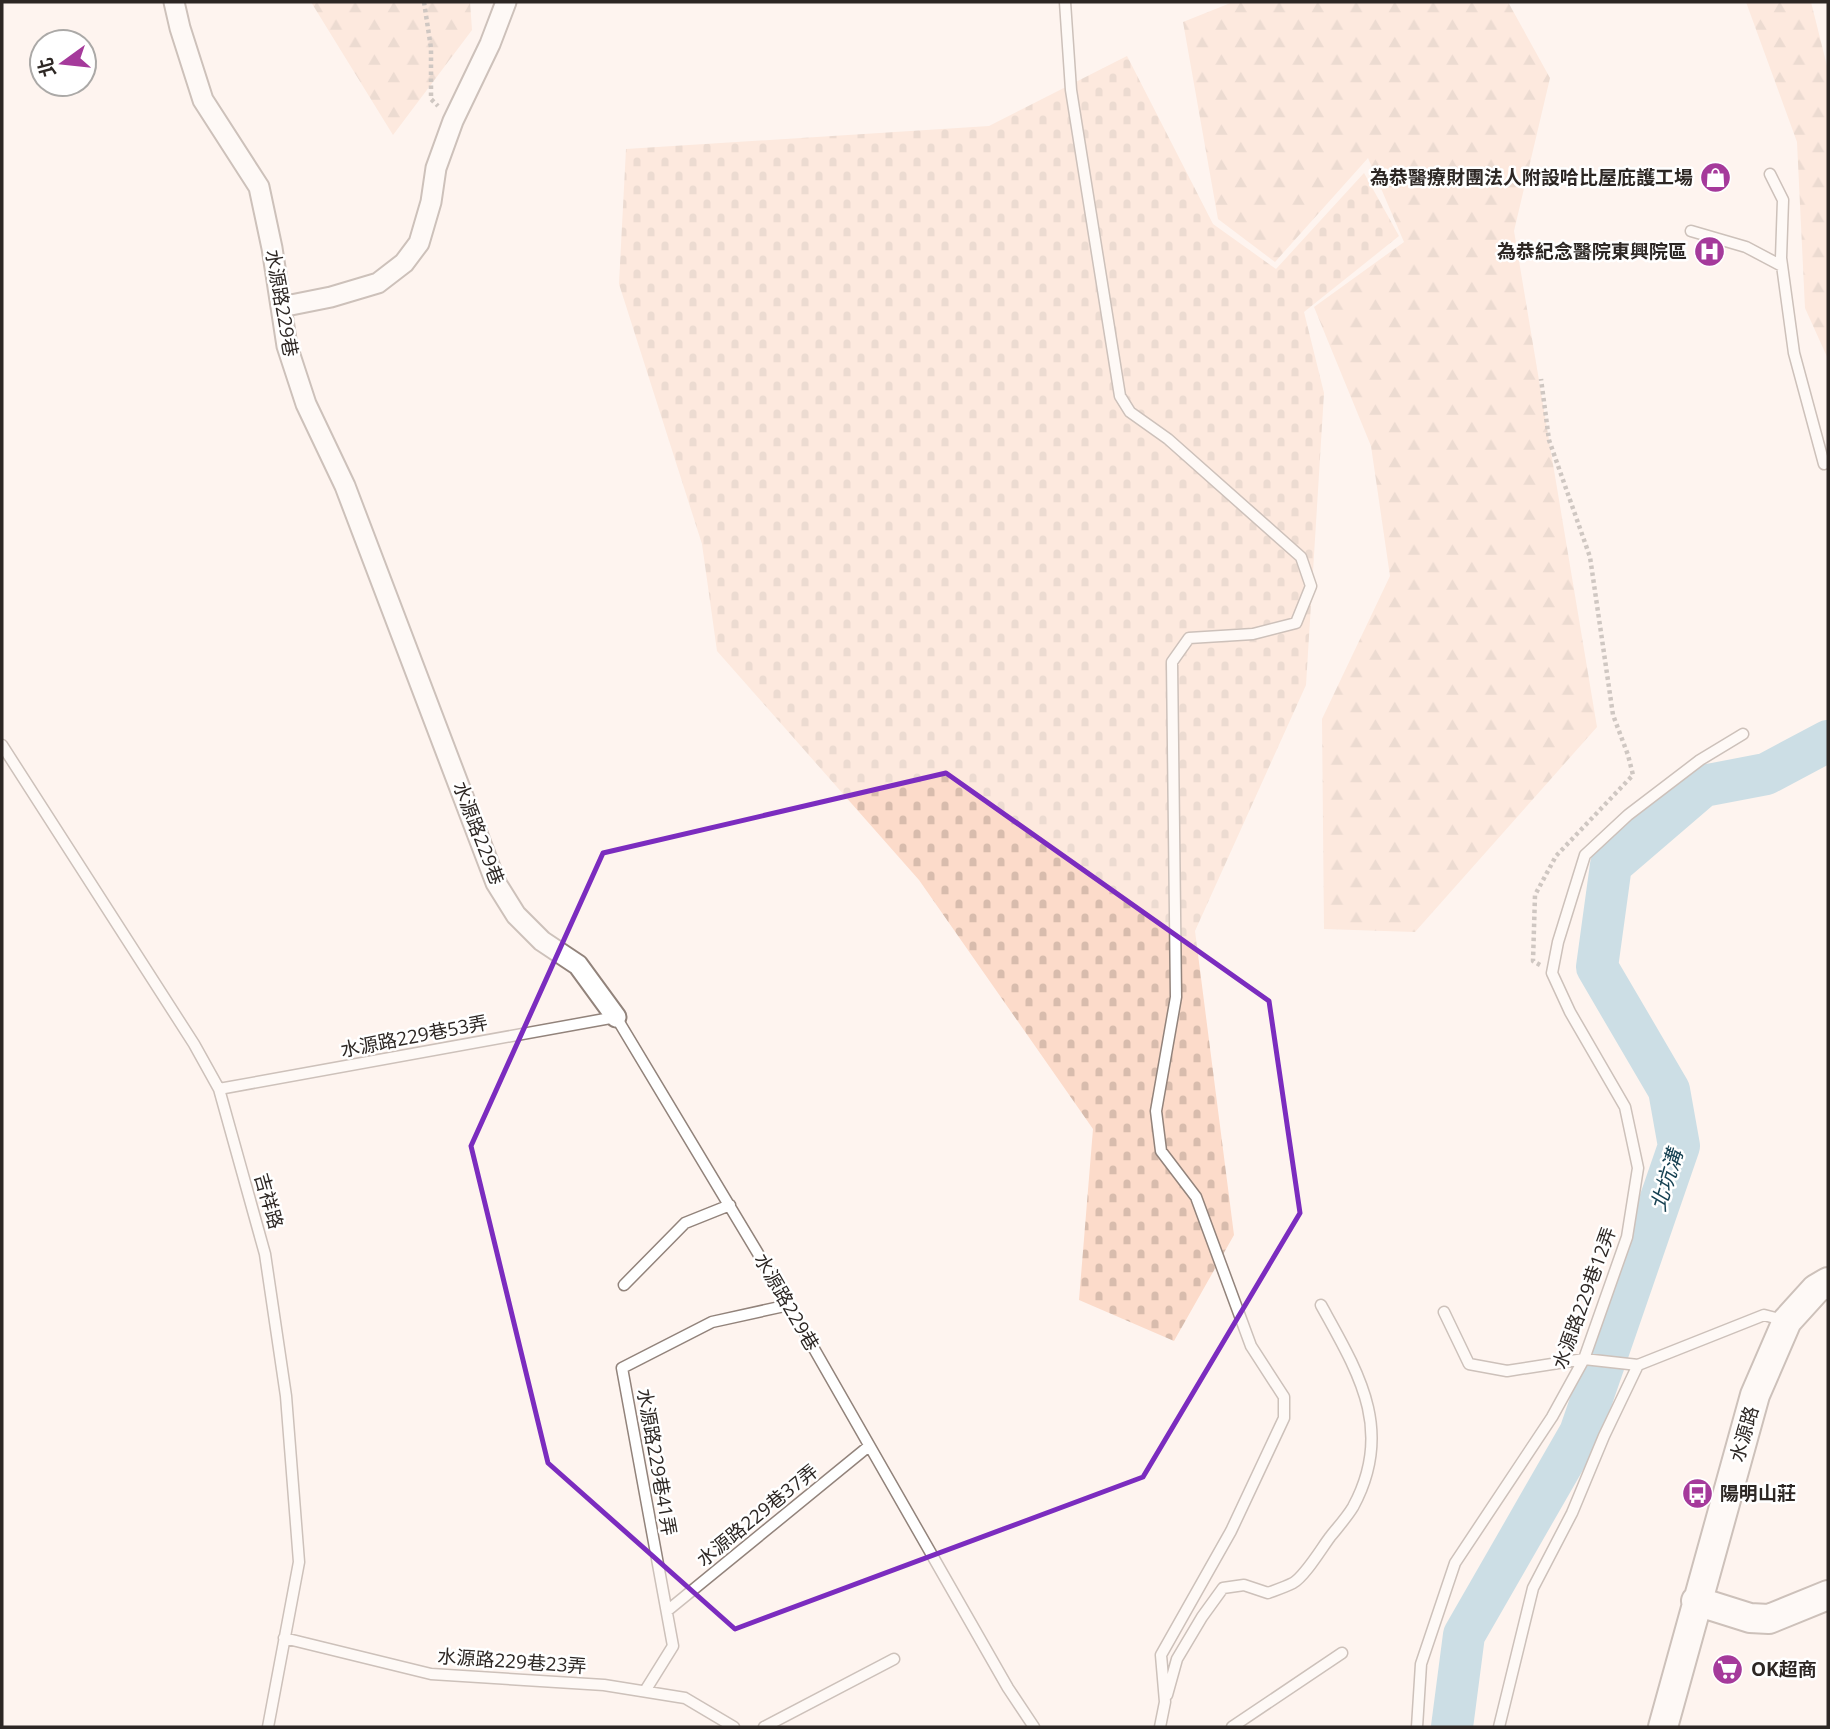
<svg xmlns="http://www.w3.org/2000/svg" width="1830" height="1729" font-family="'Open Sans','Noto Sans TC',sans-serif">
<style>
.forest{fill:url(#forest-firs)}
.cemetery{fill:url(#cemetery-stones)}
.lines{fill:none;stroke-linecap:round;stroke-linejoin:round}
.river{stroke:#90c3d9;stroke-width:42}
.lane-casing{stroke:#92837b;stroke-width:13}
.street-casing{stroke:#92837b;stroke-width:23}
.secondary-casing{stroke:#92837b;stroke-width:32}
.path{stroke:#98908c;stroke-width:4.5;stroke-dasharray:3.5 3.5;stroke-linecap:butt}
.lane{stroke:#fff;stroke-width:10}
.street{stroke:#fff;stroke-width:19}
.secondary{stroke:#fff;stroke-width:28}
.marked{fill:none;stroke:#7b2cbf;stroke-width:5;stroke-linejoin:round}
.labels{text-anchor:middle;dominant-baseline:central;stroke-width:5;stroke-linejoin:round;paint-order:stroke}
.poi-label{font-size:19px;font-weight:bold;fill:#2d2724;stroke:#fff;text-anchor:end}
.street-label{font-size:19px;fill:#2d2724;stroke:#fff}
.water-label{font-size:21px;font-style:italic;fill:#174253;stroke:#fff}
</style>
<defs>
<pattern id="forest-firs" width="22" height="20" patternUnits="userSpaceOnUse" patternTransform="scale(1.75)"><rect width="22" height="20" fill="#fcdbca"/><path d="M5 1l3.5 6h-7zM16 11l3.5 6h-7z" fill="#d8bcad"/></pattern>
<pattern id="cemetery-stones" width="16" height="16" patternUnits="userSpaceOnUse" patternTransform="scale(1.75)"><rect width="16" height="16" fill="#fcdbca"/><path d="M2 7V4a2 2 0 0 1 4 0v3zM10 15v-3a2 2 0 0 1 4 0v3z" fill="#d8bcad"/></pattern>
</defs>
<rect width="100%" height="100%" fill="#fef4ef"/>
<!-- forest -->
<path class="forest" d="M 311,2 L 470,2 L 472,30 L 393,135 Z
M 1233,2 L 1508,2 L 1550,78 L 1514,231 L 1597,727 L 1415,932 L 1324,929 L 1322,719 L 1390,576 L 1371,446 L 1314,307 L 1404,242 L 1368,158 L 1275,262 L 1218,219 L 1183,22 Z
M 1746,2 L 1811,2 L 1828,70 L 1828,359 L 1805,308 L 1797,142 Z"/>
<!-- cemetery -->
<path class="cemetery" d="M 1127,56 L 1213,224 L 1276,269 L 1364,173 L 1399,236 L 1304,312 L 1324,393 L 1306,685 L 1195,931 L 1234,1235 L 1174,1341 L 1079,1300 L 1093,1129 L 919,880 L 717,651 L 702,544 L 619,284 L 626,149 L 989,126 Z"/>
<g class="lines">
<!-- river -->
<path class="river" d="M 1452,1727 L 1464,1635 L 1580,1433 L 1679,1146 L 1669,1090 L 1597,967 L 1611,865 L 1703,786 L 1766,774 L 1828,741"/>
<defs>
<path id="lane" d="M 1065,2 L 1071,90 L 1120,396 L 1130,412 L 1168,439 L 1301,557 L 1311,586 L 1296,623 L 1253,634 L 1189,638 L 1172,662 L 1176,997 L 1156,1111 L 1161,1151 L 1196,1197 L 1251,1346 L 1284,1397 L 1284,1418 L 1231,1531 L 1161,1655 L 1165,1702 L 1160,1727
M 1770,174 L 1783,200 L 1781,258 L 1794,353 L 1824,464 L 1828,462
M 1691,231 L 1746,247 L 1782,266
M 2,745 L 194,1044 L 219,1089 L 265,1254 L 286,1396 L 299,1562 L 268,1727
M 219,1089 L 616,1017 L 789,1305 L 1008,1688 L 1034,1727
M 624,1285 L 685,1223 L 730,1205
M 1444,1312 L 1469,1364 L 1507,1371 L 1584,1359 L 1638,1365
M 667,1611 L 869,1446
M 284,1638 L 431,1674 L 604,1685 L 685,1698 L 734,1727
M 645,1691 L 673,1646 L 622,1368 L 712,1322 L 789,1305
M 1167,1695 L 1177,1659 L 1202,1617 L 1223,1588 L 1244,1585 L 1268,1593 C 1276,1590 1285,1587 1293,1583 C 1305,1576 1321,1549 1330,1537 C 1338,1527 1347,1517 1353,1507 C 1395,1430 1358,1372 1321,1305
M 764,1727 L 894,1659
M 1232,1727 L 1342,1653
M 1417,1727 L 1421,1664 L 1455,1563 L 1552,1417 L 1584,1359 L 1627,1237 L 1638,1168 L 1625,1107 L 1570,1012 L 1552,973 L 1558,942 L 1585,855 L 1628,815 L 1700,760 L 1743,734
M 1499,1727 L 1533,1588 L 1572,1513 L 1604,1436 L 1638,1365 L 1764,1315 L 1783,1320"/>
<path id="street" d="M 174,2 L 180,28 L 203,100 L 259,187 L 272,248 L 287,346 L 306,404 L 345,486 L 496,883 L 516,915 L 542,941 L 578,965 L 616,1017
M 281,307 L 331,297 L 378,283 L 404,263 L 419,243 L 431,202 L 436,168 L 453,121 L 490,44 L 506,2"/>
<path id="secondary" d="M 1696,1601 L 1750,1618 L 1769,1619 L 1828,1595
M 1663,1727 L 1755,1395 L 1787,1321 L 1816,1289 L 1828,1282"/>
</defs>
<!-- lane casing -->
<use href="#lane" class="lane-casing"/>
<!-- street casing -->
<use href="#street" class="street-casing"/>
<!-- secondary casing -->
<use href="#secondary" class="secondary-casing"/>
<!-- path -->
<path class="path" d="M 424,2 L 431,48 L 431,99 L 438,106
M 1540,965 L 1533,961 L 1535,895 L 1556,856 L 1633,775 L 1628,755 L 1613,715 L 1590,557 L 1549,440 L 1541,379"/>
<!-- lane -->
<use href="#lane" class="lane"/>
<!-- street -->
<use href="#street" class="street"/>
<!-- secondary -->
<use href="#secondary" class="secondary"/>
</g>
<!-- marked area -->
<path d="M0 0H1830V1729H0ZM 946,773 L 1269,1001 L 1300,1213 L 1143,1477 L 735,1629 L 548,1463 L 471,1146 L 603,853 Z" fill="#fef4ef" fill-opacity=".55" fill-rule="evenodd"/>
<path class="marked" d="M 946,773 L 1269,1001 L 1300,1213 L 1143,1477 L 735,1629 L 548,1463 L 471,1146 L 603,853 Z"/>
<!-- icons -->
<defs>
<symbol id="shop-disc" viewBox="-11 -11 22 22"><circle r="9.5" fill="#a53a9b" stroke="#fff"/><path d="M-5-2.5h2.3a2.7 3.5 0 0 1 5.4 0H5L5.5 6h-11ZM-1.5-2.5h3a1.5 2.3 0 0 0-3 0Z" fill="#fff"/></symbol>
<symbol id="hospital-disc" viewBox="-11 -11 22 22"><circle r="9.5" fill="#a53a9b" stroke="#fff"/><path d="M-5-5h3v3.5h4V-5h3V5h-3V1.5h-4V5h-3Z" fill="#fff"/></symbol>
<symbol id="bus-disc" viewBox="-11 -11 22 22"><circle r="9.5" fill="#a53a9b" stroke="#fff"/><path d="M-5-6H5V4H4V6H2V4H-2V6H-4V4H-5ZM-3.5-4V0h7V-4ZM-3.5 1.2v1.5H-2V1.2ZM2 1.2v1.5H3.5V1.2Z" fill="#fff"/></symbol>
<symbol id="supermarket-disc" viewBox="-11 -11 22 22"><circle r="9.5" fill="#a53a9b" stroke="#fff"/><path d="M-6-5.5h2.5l.6 2H6L4.5 2H-2.5L-4.4-4H-6ZM-1.5 3.2a1.3 1.3 0 1 0 .1 0ZM3 3.2a1.3 1.3 0 1 0 .1 0Z" fill="#fff"/></symbol>
</defs>
<g fill-rule="evenodd">
<use href="#shop-disc" x="1698" y="160" width="35" height="35"/>
<use href="#hospital-disc" x="1692" y="234" width="35" height="35"/>
<use href="#bus-disc" x="1680" y="1476" width="35" height="35"/>
<use href="#supermarket-disc" x="1710" y="1652" width="35" height="35"/>
</g>
<g class="labels">
<!-- poi labels -->
<g class="poi-label">
<text x="1693" y="177">為恭醫療財團法人附設哈比屋庇護工場</text>
<text x="1687" y="251">為恭紀念醫院東興院區</text>
<text x="1720" y="1493" text-anchor="start">陽明山莊</text>
<text x="1751" y="1669" text-anchor="start">OK超商</text>
</g>
<!-- street labels -->
<g class="street-label">
<text transform="translate(282 303) rotate(80)">水源路229巷</text>
<text transform="translate(479 833) rotate(69)">水源路229巷</text>
<text transform="translate(414 1036) rotate(-11)">水源路229巷53弄</text>
<text transform="translate(269 1201) rotate(74)">吉祥路</text>
<text transform="translate(1584 1298) rotate(-70)">水源路229巷12弄</text>
<text transform="translate(787 1302) rotate(60)">水源路229巷</text>
<text transform="translate(1744 1434) rotate(-74)">水源路</text>
<text transform="translate(657 1462) rotate(80)">水源路229巷41弄</text>
<text transform="translate(757 1515) rotate(-39)">水源路229巷37弄</text>
<text transform="translate(512 1661) rotate(4)">水源路229巷23弄</text>
</g>
<!-- water labels -->
<g class="water-label">
<text transform="translate(1666 1180) rotate(-73)">北坑溝</text>
</g>
</g>
<!-- border -->
<rect width="1830" height="1729" fill="none" stroke="#2d2724" stroke-width="7"/>
<!-- north arrow -->
<g transform="translate(63 63) rotate(255)"><circle r="33" fill="#ffffff" stroke="#aba9a7" stroke-width="2"/>
<path d="M0-5L12 26L0 18L-12 26Z" fill="#a53a9b"/>
<text y="-10" font-size="19" font-weight="bold" text-anchor="middle" fill="#2d2724">北</text>
</g>
</svg>
